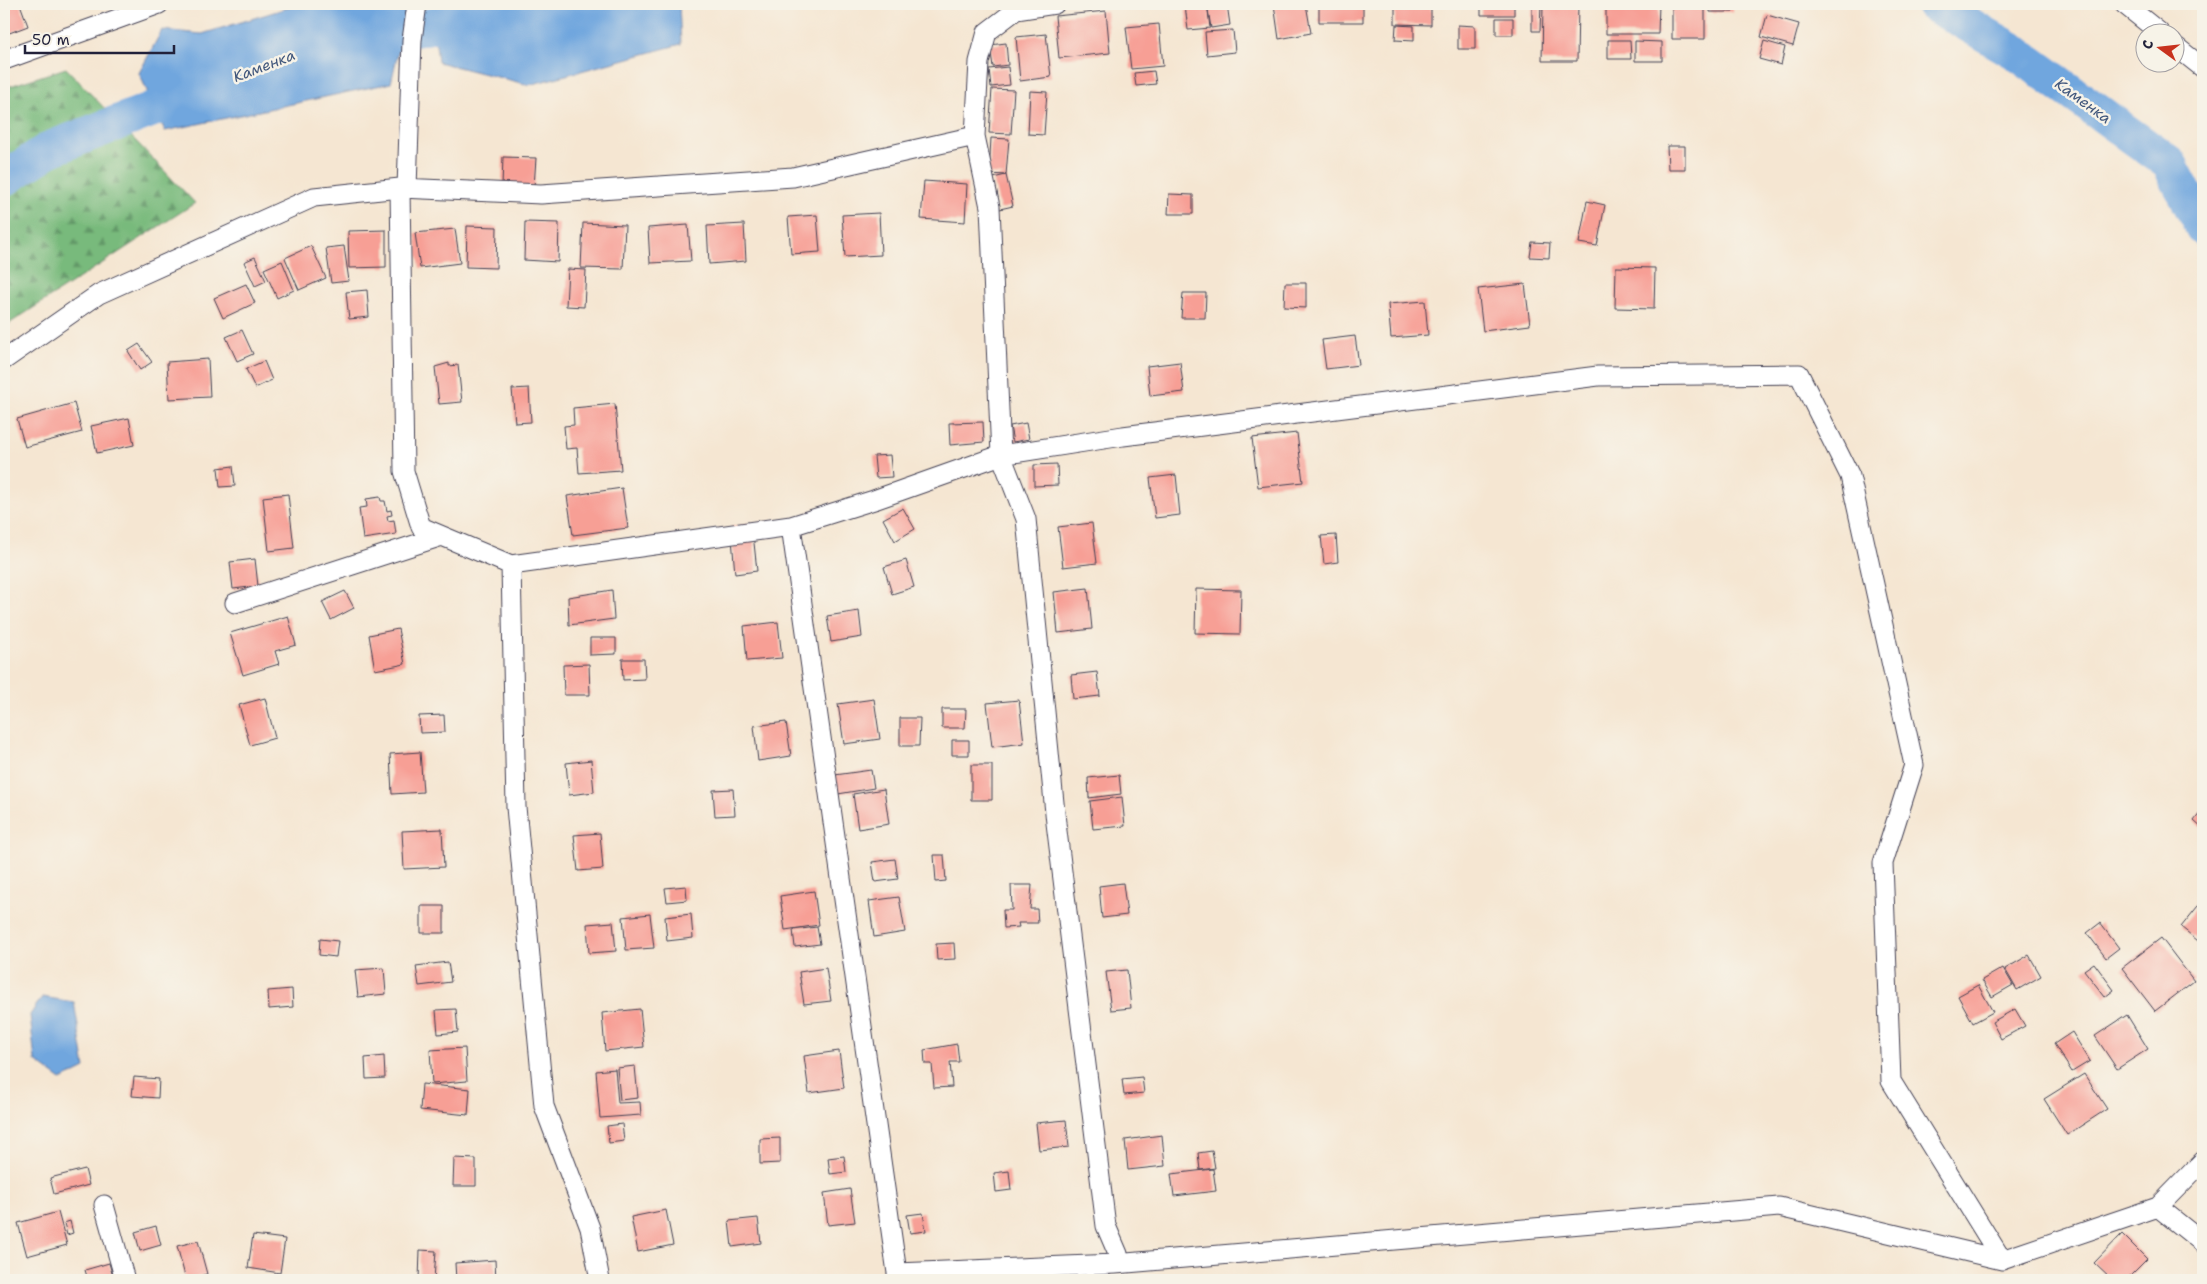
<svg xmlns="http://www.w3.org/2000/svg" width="2207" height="1284" font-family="'Shantell Sans',sans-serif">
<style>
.forest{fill:url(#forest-firs);stroke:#4d6e5c}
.water{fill:#6fa6de;stroke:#48648c}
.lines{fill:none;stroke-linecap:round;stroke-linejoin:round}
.river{stroke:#6fa6de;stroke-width:36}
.building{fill:#f79f95}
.minor-casing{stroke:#423f52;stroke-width:21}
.minor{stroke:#fff;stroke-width:19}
.labels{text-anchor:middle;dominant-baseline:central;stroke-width:5;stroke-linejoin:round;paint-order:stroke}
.water-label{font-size:15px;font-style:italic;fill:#41577c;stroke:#f7f3e8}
</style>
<defs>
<pattern id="forest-firs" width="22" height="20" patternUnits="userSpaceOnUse" patternTransform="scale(1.25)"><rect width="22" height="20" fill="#78ba7c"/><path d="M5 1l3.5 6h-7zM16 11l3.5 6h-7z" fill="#629767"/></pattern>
</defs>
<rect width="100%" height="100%" fill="#f7f3e8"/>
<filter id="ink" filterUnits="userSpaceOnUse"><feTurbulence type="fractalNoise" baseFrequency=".02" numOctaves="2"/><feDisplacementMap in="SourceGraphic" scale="10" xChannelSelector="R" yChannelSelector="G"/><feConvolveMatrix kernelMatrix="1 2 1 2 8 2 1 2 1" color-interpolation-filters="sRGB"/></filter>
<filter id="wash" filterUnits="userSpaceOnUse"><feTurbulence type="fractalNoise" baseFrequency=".0096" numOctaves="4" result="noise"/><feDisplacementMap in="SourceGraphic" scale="20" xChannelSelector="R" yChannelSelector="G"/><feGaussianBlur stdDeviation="1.12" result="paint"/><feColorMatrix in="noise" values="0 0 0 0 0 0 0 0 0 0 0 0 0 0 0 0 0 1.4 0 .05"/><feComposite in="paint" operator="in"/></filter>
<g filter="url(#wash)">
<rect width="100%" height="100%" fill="#f5e6d2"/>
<!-- forest -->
<path class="forest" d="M 66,68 L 195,203 L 4,327 L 4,88 Z"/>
<!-- water -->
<path class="water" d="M 300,4 L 409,4 L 391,83 L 165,131 L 139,73 L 162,30 L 202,34 Z
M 431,4 L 679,4 L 681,44 L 529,85 L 438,62 Z
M 42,997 L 74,1002 L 85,1068 L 61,1080 L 35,1061 L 30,1015 Z"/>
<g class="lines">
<!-- river -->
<path class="river" d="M 1933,4 L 2014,51 L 2169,163 L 2203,228
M 374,37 L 541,4
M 4,179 L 50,149 L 202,90"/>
</g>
<g id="blocks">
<!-- building -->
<path class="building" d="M 4,4 L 20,4 L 28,26 L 4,35 Z
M 1207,4 L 1208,6 L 1227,4 L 1230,25 L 1211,28 L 1208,10 L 1210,28 L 1188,30 L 1185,5 Z
M 1274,4 L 1306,4 L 1311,33 L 1279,39 Z
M 1319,4 L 1363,4 L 1363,22 L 1319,22 Z
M 1395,4 L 1431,4 L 1431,25 L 1395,24 Z
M 1481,4 L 1514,4 L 1514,15 L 1481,15 Z
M 1532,4 L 1541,4 L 1540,31 L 1532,31 Z
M 1543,4 L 1578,4 L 1577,61 L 1542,61 Z
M 1606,4 L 1659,4 L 1658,34 L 1606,34 Z
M 1672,4 L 1705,4 L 1705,39 L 1672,39 Z
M 1710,4 L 1733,4 L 1733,12 L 1710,12 Z
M 1106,11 L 1110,53 L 1059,58 L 1055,16 Z
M 1767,15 L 1799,24 L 1793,46 L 1761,37 Z
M 1496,18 L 1513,18 L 1513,35 L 1496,35 Z
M 1159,24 L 1163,66 L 1131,69 L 1126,27 Z
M 1396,25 L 1414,26 L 1414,41 L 1395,40 Z
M 1458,25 L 1475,26 L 1475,49 L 1458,49 Z
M 1233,30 L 1235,52 L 1207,55 L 1205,32 Z
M 1046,34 L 1051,77 L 1020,81 L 1016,37 Z
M 1608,40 L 1630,40 L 1631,59 L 1608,59 Z
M 1635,41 L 1662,42 L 1662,61 L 1635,61 Z
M 1764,41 L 1785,47 L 1781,65 L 1759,59 Z
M 1006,43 L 1008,65 L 993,67 L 990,45 Z
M 1008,67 L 1010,85 L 991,87 L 989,69 Z
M 1154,71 L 1156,84 L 1136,86 L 1134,73 Z
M 992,89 L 1014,90 L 1011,134 L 989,133 Z
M 1030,91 L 1047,92 L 1044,135 L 1028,134 Z
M 991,138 L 1009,139 L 1006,175 L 989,174 Z
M 1667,146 L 1685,146 L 1685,169 L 1668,169 Z
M 503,157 L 536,158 L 534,187 L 502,186 Z
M 1006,175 L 1013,206 L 1000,209 L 993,178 Z
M 924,181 L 967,184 L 965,222 L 921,219 Z
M 1169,194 L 1193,195 L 1193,214 L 1168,214 Z
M 1587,201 L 1605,205 L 1597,246 L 1579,243 Z
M 879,213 L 881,255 L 845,257 L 842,215 Z
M 817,215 L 820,252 L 791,254 L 788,217 Z
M 525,222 L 559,223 L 558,262 L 524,260 Z
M 583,223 L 625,225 L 623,269 L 581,268 Z
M 744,224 L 746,261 L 709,264 L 707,226 Z
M 688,225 L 691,261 L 650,263 L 648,228 Z
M 467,226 L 497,227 L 496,268 L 466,267 Z
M 455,229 L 460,263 L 420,268 L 415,233 Z
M 386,230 L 386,267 L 349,268 L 348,231 Z
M 1532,242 L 1550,243 L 1549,258 L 1530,257 Z
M 311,246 L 326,278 L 299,290 L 285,258 Z
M 344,246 L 349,281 L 331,283 L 326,248 Z
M 255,257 L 266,281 L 255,286 L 244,262 Z
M 282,261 L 294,290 L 277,298 L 264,269 Z
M 1616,267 L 1655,268 L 1654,309 L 1615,308 Z
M 568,269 L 586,270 L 584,307 L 566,306 Z
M 1285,283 L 1306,283 L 1306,308 L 1284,307 Z
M 246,284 L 255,303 L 223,318 L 214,298 Z
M 1525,284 L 1530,325 L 1483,331 L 1478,289 Z
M 367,290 L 369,317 L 349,319 L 346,292 Z
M 1183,293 L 1206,293 L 1205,318 L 1181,318 Z
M 1425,301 L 1428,335 L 1391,338 L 1388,304 Z
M 242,330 L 253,354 L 237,361 L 226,337 Z
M 1355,336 L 1359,365 L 1326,369 L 1322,340 Z
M 139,344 L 152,362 L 140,370 L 128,351 Z
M 208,359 L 210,397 L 169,399 L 167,362 Z
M 264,361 L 272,380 L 255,388 L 246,369 Z
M 1180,362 L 1184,392 L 1150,396 L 1147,366 Z
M 449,363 L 449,366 L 458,365 L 462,402 L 439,404 L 435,367 Z
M 529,388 L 531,422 L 515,423 L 512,389 Z
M 74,403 L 82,432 L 25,447 L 17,419 Z
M 615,404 L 621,470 L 579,473 L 577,448 L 566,449 L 564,426 L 574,425 L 573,408 Z
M 129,418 L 134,445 L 97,453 L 91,426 Z
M 983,422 L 984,442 L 950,445 L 949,423 Z
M 1026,423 L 1029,439 L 1013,442 L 1010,426 Z
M 1297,433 L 1303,482 L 1258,487 L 1252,438 Z
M 890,455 L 892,477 L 876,478 L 874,456 Z
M 1057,464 L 1058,485 L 1034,486 L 1034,465 Z
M 233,466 L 235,486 L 220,487 L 218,468 Z
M 1176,475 L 1180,515 L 1155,518 L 1150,478 Z
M 622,488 L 628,528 L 573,535 L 567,496 Z
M 288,494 L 294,548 L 269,551 L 263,497 Z
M 380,497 L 381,501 L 385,501 L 387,511 L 391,510 L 392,515 L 387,516 L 388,521 L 394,520 L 396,534 L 363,539 L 359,508 L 367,507 L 366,499 Z
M 903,508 L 915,529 L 895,541 L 883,519 Z
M 1092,523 L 1097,563 L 1063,567 L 1058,527 Z
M 752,524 L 757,571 L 735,574 L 731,527 Z
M 1336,535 L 1338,562 L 1324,564 L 1321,536 Z
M 255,559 L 258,586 L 233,589 L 230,562 Z
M 906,560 L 914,587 L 892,594 L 884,567 Z
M 1088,588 L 1092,629 L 1058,633 L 1054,592 Z
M 1196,589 L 1241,590 L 1240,634 L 1195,633 Z
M 612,590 L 614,619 L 569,625 L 568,597 Z
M 345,591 L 354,608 L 331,620 L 322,602 Z
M 859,611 L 862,637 L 831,642 L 827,616 Z
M 288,616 L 296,645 L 275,651 L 279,664 L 243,675 L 230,633 Z
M 778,622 L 782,658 L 747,661 L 744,626 Z
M 398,629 L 405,664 L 375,670 L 369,635 Z
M 590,638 L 616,638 L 616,654 L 590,655 Z
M 622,659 L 644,659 L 645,679 L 623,680 Z
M 589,664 L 590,695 L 564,695 L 563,665 Z
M 1097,672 L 1100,696 L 1073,699 L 1071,675 Z
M 265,698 L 275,738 L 250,745 L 239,705 Z
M 874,699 L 880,739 L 844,744 L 838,704 Z
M 1019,700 L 1024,743 L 992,747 L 987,703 Z
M 942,709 L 966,709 L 965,728 L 942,728 Z
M 444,715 L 445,732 L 420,733 L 419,716 Z
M 900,718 L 920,718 L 919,746 L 900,746 Z
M 786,722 L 791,756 L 758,761 L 754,726 Z
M 952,740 L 969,740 L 969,755 L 952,755 Z
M 420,752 L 423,792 L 392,794 L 390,754 Z
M 591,760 L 594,792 L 569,795 L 566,763 Z
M 971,765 L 992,765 L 992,800 L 971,800 Z
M 871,770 L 874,788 L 838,794 L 835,775 Z
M 1119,775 L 1121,794 L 1089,798 L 1088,778 Z
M 733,789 L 735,815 L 715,816 L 713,790 Z
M 884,789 L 889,824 L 858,829 L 853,794 Z
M 1122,797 L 1125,826 L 1093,829 L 1090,801 Z
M 2203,809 L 2203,829 L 2194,821 Z
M 442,829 L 444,867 L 404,869 L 402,831 Z
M 600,833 L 603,869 L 578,871 L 574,835 Z
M 934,855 L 944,855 L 946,881 L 936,882 Z
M 895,859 L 898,879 L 875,882 L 872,862 Z
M 1123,883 L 1127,915 L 1102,918 L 1099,886 Z
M 1011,885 L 1032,885 L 1030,909 L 1037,909 L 1038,923 L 1018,923 L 1019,927 L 1004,928 L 1003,910 L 1012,910 Z
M 686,886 L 687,900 L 667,902 L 665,888 Z
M 814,891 L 819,925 L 785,930 L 780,896 Z
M 899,897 L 905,932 L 874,937 L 869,901 Z
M 2202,901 L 2203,901 L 2203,945 L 2181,927 Z
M 421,906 L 444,906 L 444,933 L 421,933 Z
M 650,914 L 654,948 L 626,950 L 623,917 Z
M 691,914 L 693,938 L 667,941 L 665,917 Z
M 613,922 L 616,951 L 589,953 L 587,924 Z
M 2100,923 L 2119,948 L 2106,958 L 2087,933 Z
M 817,927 L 820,944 L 795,947 L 793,930 Z
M 2161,938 L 2194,981 L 2155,1011 L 2122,968 Z
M 320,939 L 338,941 L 336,957 L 319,955 Z
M 954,943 L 955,959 L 937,960 L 936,944 Z
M 2029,955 L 2041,976 L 2017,990 L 2005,969 Z
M 448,962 L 451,982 L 419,986 L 416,966 Z
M 2094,963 L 2114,990 L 2105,997 L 2084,970 Z
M 384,968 L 386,994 L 358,997 L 355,970 Z
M 826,968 L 831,1001 L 804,1004 L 799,972 Z
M 2003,968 L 2013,985 L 1992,997 L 1982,980 Z
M 1127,970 L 1131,1008 L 1111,1010 L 1106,972 Z
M 1978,985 L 1993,1012 L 1973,1023 L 1958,996 Z
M 292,989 L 293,1007 L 269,1009 L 268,991 Z
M 456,1009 L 458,1032 L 438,1034 L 436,1010 Z
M 640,1009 L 644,1047 L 605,1051 L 602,1013 Z
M 2015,1009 L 2025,1026 L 2001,1039 L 1992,1022 Z
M 2127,1015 L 2148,1049 L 2117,1069 L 2095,1036 Z
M 2072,1032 L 2090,1061 L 2072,1072 L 2054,1044 Z
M 957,1044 L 959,1062 L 950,1062 L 952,1087 L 934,1088 L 932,1064 L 925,1064 L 924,1050 Z
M 465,1048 L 467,1081 L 432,1084 L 430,1050 Z
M 839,1051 L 844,1088 L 809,1093 L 804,1056 Z
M 384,1056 L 385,1078 L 366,1079 L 365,1058 Z
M 635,1066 L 638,1098 L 620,1100 L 617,1068 Z
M 615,1069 L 618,1103 L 640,1102 L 641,1115 L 600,1118 L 596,1071 Z
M 2084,1074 L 2107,1109 L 2067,1135 L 2044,1099 Z
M 134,1077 L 159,1079 L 158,1098 L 132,1096 Z
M 1142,1077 L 1144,1093 L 1124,1095 L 1122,1079 Z
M 422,1084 L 470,1089 L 468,1115 L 420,1110 Z
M 1066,1120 L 1069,1147 L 1039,1150 L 1036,1123 Z
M 622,1124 L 624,1141 L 609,1143 L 607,1126 Z
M 1162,1135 L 1165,1166 L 1128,1170 L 1125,1140 Z
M 780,1138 L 780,1163 L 760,1164 L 760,1139 Z
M 1212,1151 L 1215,1168 L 1200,1170 L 1198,1153 Z
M 844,1156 L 846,1172 L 830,1174 L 828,1158 Z
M 454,1158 L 476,1159 L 476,1186 L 453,1186 Z
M 85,1169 L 89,1185 L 54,1194 L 50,1178 Z
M 1213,1169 L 1216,1191 L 1174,1196 L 1171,1174 Z
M 1009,1171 L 1011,1190 L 996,1192 L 994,1173 Z
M 850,1189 L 855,1222 L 828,1225 L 824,1193 Z
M 666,1210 L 673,1245 L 638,1252 L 631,1217 Z
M 58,1212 L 67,1245 L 27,1256 L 18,1223 Z
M 923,1213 L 926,1231 L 910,1233 L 907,1215 Z
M 758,1218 L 761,1243 L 732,1247 L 729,1221 Z
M 70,1221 L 73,1233 L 67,1235 L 64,1223 Z
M 156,1226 L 161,1245 L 140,1251 L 135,1232 Z
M 2122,1234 L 2147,1259 L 2126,1280 L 2112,1280 L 2094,1263 Z
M 253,1235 L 285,1239 L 280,1273 L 248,1268 Z
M 198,1241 L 207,1274 L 186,1280 L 177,1246 Z
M 420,1250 L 436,1251 L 434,1280 L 419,1280 Z
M 495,1260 L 496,1280 L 456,1280 L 455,1263 Z
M 109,1263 L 114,1280 L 88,1280 L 85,1270 Z"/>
</g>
</g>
<g filter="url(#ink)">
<use href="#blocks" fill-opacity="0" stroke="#423f52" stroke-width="1"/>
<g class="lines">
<defs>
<path id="minor" d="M 1055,4 L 1016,10 L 987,32 L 979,62 L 975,136 L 990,207 L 1001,455 L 1026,519 L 1056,823 L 1106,1226 L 1118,1254 L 1115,1264
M 2124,4 L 2159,32
M 2174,45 L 2203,68
M 4,60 L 159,4
M 400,188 L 404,471 L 421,527 L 511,565 L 791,526 L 874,500 L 1001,455 L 1123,436 L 1598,376 L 1799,374 L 1850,476 L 1914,765 L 1883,863 L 1891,1081 L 2002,1260
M 407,188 L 412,40 L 417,4
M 4,360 L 99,294 L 314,197 L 400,188 L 541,194 L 793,177 L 975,136
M 791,526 L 897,1273 L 1115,1264 L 1779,1207 L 2002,1260 L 2158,1207 L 2203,1243
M 511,565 L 516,807 L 544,1106 L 590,1228 L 600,1280
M 235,603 L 442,536
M 104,1205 L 125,1280
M 2158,1207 L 2203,1161"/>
</defs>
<!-- minor casing -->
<use href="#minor" class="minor-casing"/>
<!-- minor -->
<use href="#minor" class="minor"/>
</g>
</g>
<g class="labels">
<!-- water labels -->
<g class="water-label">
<text transform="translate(264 66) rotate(-21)">Каменка</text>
<text transform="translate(2083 101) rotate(36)">Каменка</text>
</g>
</g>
<!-- margin -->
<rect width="2207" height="1284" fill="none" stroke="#f7f3e8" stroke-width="20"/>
<!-- north arrow -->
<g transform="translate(2160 48) rotate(285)"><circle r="24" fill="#f7f3e8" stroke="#a29fa3"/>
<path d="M0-4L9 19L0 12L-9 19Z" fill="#c8321e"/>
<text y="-8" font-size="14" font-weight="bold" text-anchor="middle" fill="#22223b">С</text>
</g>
<!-- scale -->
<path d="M25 45v8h149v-8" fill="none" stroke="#22223b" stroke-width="2.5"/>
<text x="32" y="45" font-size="15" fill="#22223b" stroke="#f7f3e8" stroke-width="4" paint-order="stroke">50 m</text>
</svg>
